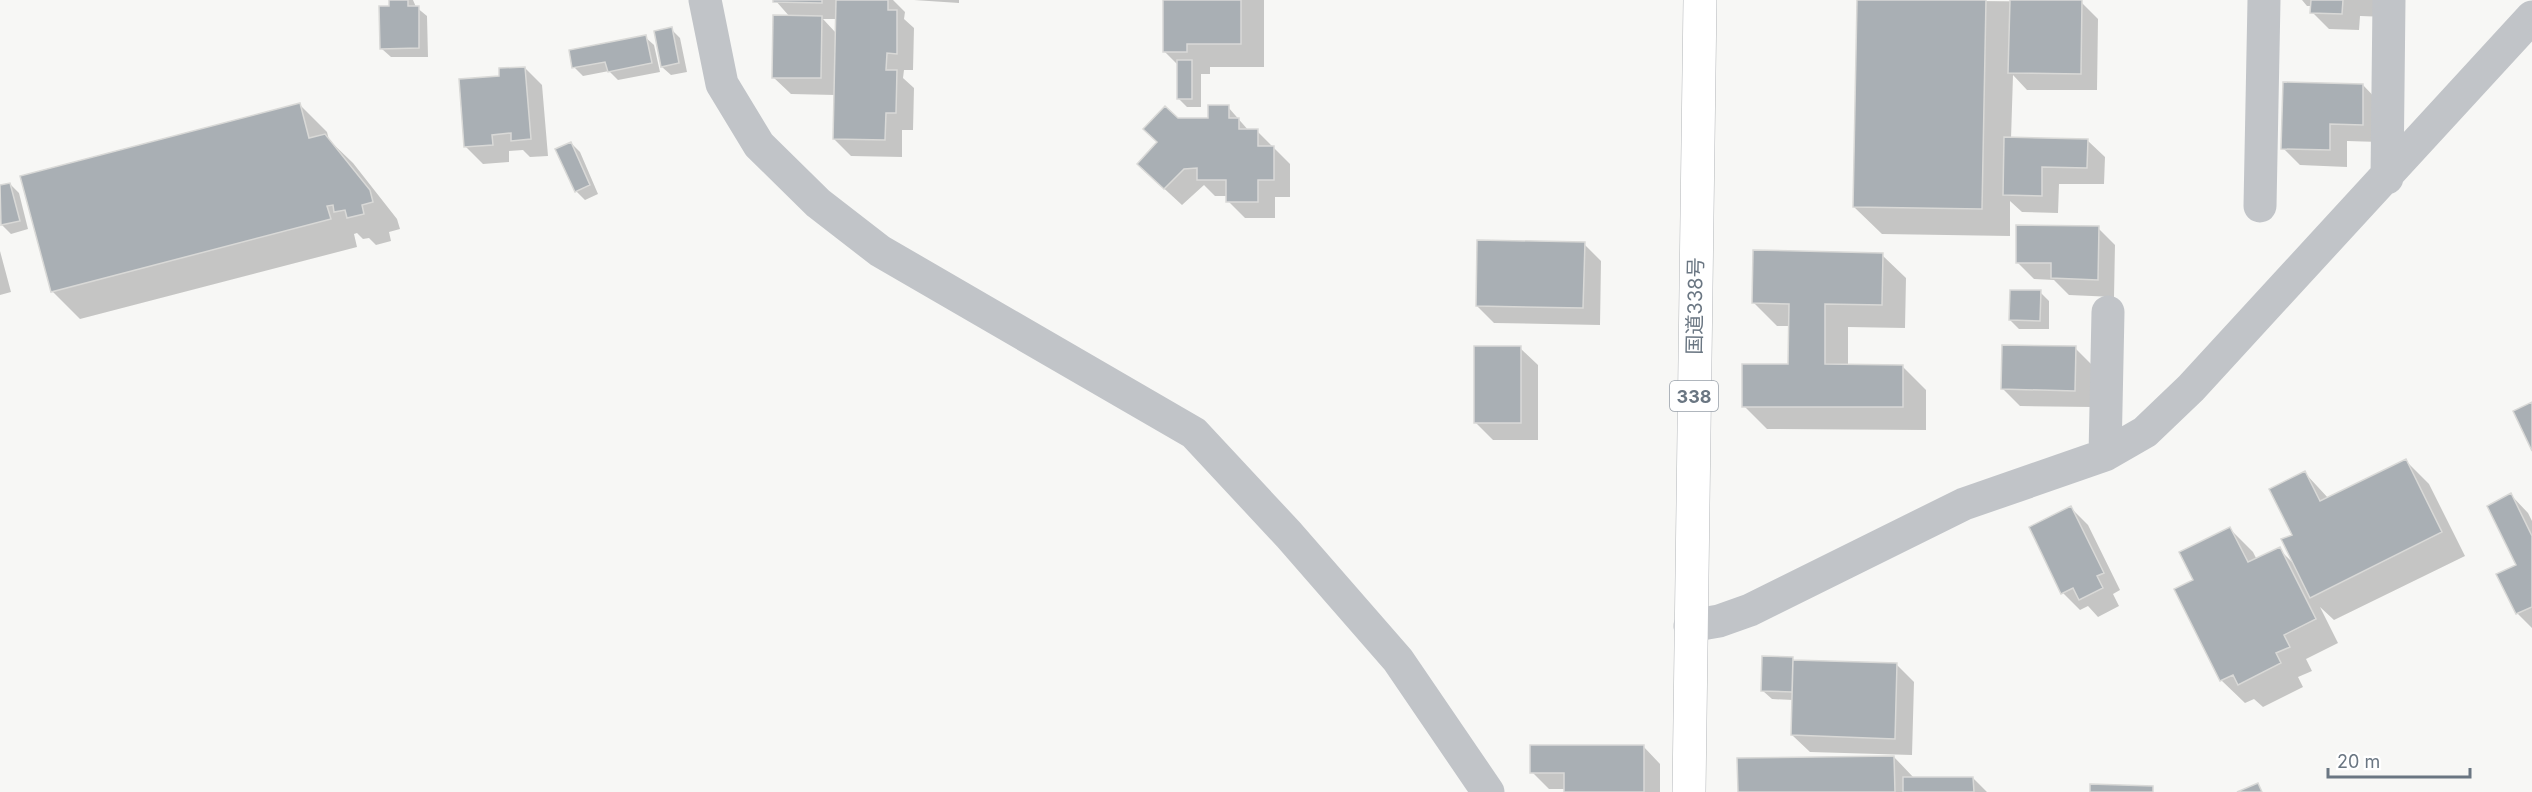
<svg xmlns="http://www.w3.org/2000/svg" width="2532" height="792" font-family="Inter,'Noto Sans JP',sans-serif">
<style>
.shadow{fill:#0003;fill-rule:evenodd}
.building{fill:#a9afb4;stroke:#d9d9d7;stroke-width:1.5}
.lines{fill:none;stroke-linecap:round;stroke-linejoin:round}
.highway-casing{stroke:#b4b7ba;stroke-width:34}
.minor{stroke:#c1c4c8;stroke-width:33}
.highway{stroke:#fff;stroke-width:33}
.labels{text-anchor:middle;dominant-baseline:central;stroke-width:6;stroke-linejoin:round;paint-order:stroke}
.shield{fill:#fff;stroke:#979fa8;stroke-width:1.5}
.shield-label{font-size:18px;font-weight:bold;fill:#6a7682}
.street-label{font-size:20px;fill:#6a7682;stroke:#fff}
</style>
<rect width="100%" height="100%" fill="#f7f7f5"/>
<!-- shadow -->
<path class="shadow" d="M 390,0 L 413,0 L 416,7 L 427,16 L 428,57 L 391,57 L 382,49 Z
M 775,0 L 893,0 L 905,12 L 904,19 L 914,28 L 913,70 L 904,70 L 903,78 L 914,88 L 913,130 L 902,130 L 902,157 L 851,156 L 834,139 L 835,95 L 791,94 L 773,77 L 790,17 ZM 823,19 L 837,19 L 836,33 Z
M 914,0 L 959,0 L 959,3 Z
M 1165,0 L 1264,0 L 1264,67 L 1210,67 L 1210,74 L 1201,74 L 1201,107 L 1187,107 L 1178,98 L 1178,65 L 1164,51 Z
M 1858,0 L 2081,2 L 2098,19 L 2097,90 L 2027,90 L 2013,75 L 2011,139 L 2087,140 L 2105,157 L 2104,184 L 2059,184 L 2058,213 L 2022,212 L 2010,201 L 2010,236 L 1882,234 L 1854,207 Z
M 2302,0 L 2387,0 L 2387,17 L 2360,16 L 2359,30 L 2329,29 L 2312,12 L 2312,6 L 2307,6 Z
M 671,29 L 680,38 L 687,72 L 671,75 L 662,67 Z
M 645,37 L 654,45 L 660,72 L 618,80 L 609,71 L 583,76 L 574,67 Z
M 525,68 L 542,85 L 548,156 L 530,157 L 523,150 L 509,151 L 509,162 L 483,164 L 466,147 L 501,77 Z
M 2363,85 L 2380,103 L 2379,142 L 2347,141 L 2347,167 L 2300,165 L 2283,148 Z
M 300,105 L 327,132 L 329,140 L 353,163 L 397,219 L 400,229 L 389,232 L 391,241 L 376,245 L 369,238 L 363,239 L 357,233 L 354,234 L 357,247 L 80,319 L 52,291 Z
M 1228,107 L 1249,131 L 1257,131 L 1290,164 L 1290,197 L 1275,197 L 1275,218 L 1245,218 L 1228,201 L 1228,196 L 1215,196 L 1204,185 L 1182,205 L 1156,181 L 1177,119 L 1210,119 Z
M 571,143 L 580,152 L 598,194 L 585,200 L 576,191 Z
M 10,184 L 19,193 L 28,229 L 11,234 L 2,225 L 0,216 L 0,187 Z
M 2098,228 L 2115,245 L 2114,297 L 2069,295 L 2054,280 L 2034,279 L 2017,262 Z
M 1584,244 L 1601,261 L 1600,325 L 1494,323 L 1477,306 Z
M 0,251 L 11,292 L 0,295 Z
M 1882,255 L 1906,278 L 1905,328 L 1848,327 L 1848,366 L 1902,366 L 1926,390 L 1926,430 L 1767,429 L 1744,406 L 1790,365 L 1790,326 L 1777,326 L 1753,302 Z
M 2040,292 L 2049,301 L 2049,329 L 2019,329 L 2010,320 Z
M 1520,348 L 1538,365 L 1538,440 L 1493,440 L 1476,423 Z
M 2075,348 L 2092,365 L 2092,407 L 2020,406 L 2003,389 Z
M 2406,461 L 2429,484 L 2465,556 L 2334,620 L 2320,607 L 2338,643 L 2306,659 L 2312,671 L 2298,677 L 2303,687 L 2263,707 L 2254,699 L 2245,703 L 2221,680 L 2195,580 L 2230,529 L 2253,552 L 2257,560 L 2279,549 L 2294,564 L 2294,535 L 2305,473 L 2329,499 Z
M 2511,495 L 2528,513 L 2532,521 L 2532,628 L 2518,614 L 2498,575 L 2518,565 Z
M 2071,508 L 2088,525 L 2120,590 L 2113,594 L 2119,606 L 2098,617 L 2088,606 L 2080,610 L 2063,593 Z
M 1793,659 L 1796,662 L 1897,665 L 1914,682 L 1912,755 L 1810,752 L 1792,735 L 1793,700 L 1772,699 L 1763,691 Z
M 1643,746 L 1660,764 L 1660,792 L 1565,792 L 1565,789 L 1549,789 L 1532,772 Z
M 1894,757 L 1915,779 L 1973,778 L 1987,792 L 1739,792 Z"/>
<!-- building -->
<path class="building" d="M 389,0 L 408,0 L 408,6 L 419,6 L 419,48 L 380,49 L 379,6 L 389,6 Z
M 773,0 L 822,0 L 822,3 L 773,2 Z
M 836,0 L 888,0 L 888,10 L 897,10 L 897,54 L 887,53 L 886,70 L 897,70 L 896,113 L 886,113 L 885,140 L 833,139 Z
M 1163,0 L 1241,0 L 1241,44 L 1187,44 L 1187,52 L 1163,52 Z
M 1857,0 L 1986,0 L 1982,209 L 1853,207 Z
M 2010,0 L 2082,0 L 2081,74 L 2008,73 Z
M 2311,0 L 2343,0 L 2342,14 L 2310,13 Z
M 773,15 L 822,16 L 821,78 L 772,78 Z
M 672,27 L 679,63 L 661,67 L 654,31 Z
M 646,35 L 652,63 L 608,72 L 605,62 L 572,68 L 569,50 Z
M 1177,60 L 1192,60 L 1192,99 L 1177,99 Z
M 525,67 L 531,139 L 511,141 L 511,133 L 492,135 L 493,145 L 464,147 L 459,79 L 499,76 L 499,68 Z
M 2283,82 L 2363,84 L 2363,125 L 2330,124 L 2330,150 L 2281,149 Z
M 300,103 L 309,138 L 325,134 L 370,190 L 373,202 L 362,205 L 364,214 L 347,218 L 345,210 L 334,212 L 333,205 L 327,206 L 331,219 L 51,292 L 20,176 Z
M 1208,105 L 1229,105 L 1229,118 L 1239,118 L 1239,129 L 1258,129 L 1258,146 L 1274,146 L 1274,180 L 1258,180 L 1258,202 L 1226,202 L 1226,180 L 1197,180 L 1197,168 L 1184,169 L 1164,189 L 1137,164 L 1157,142 L 1143,129 L 1165,106 L 1178,118 L 1208,118 Z
M 2004,137 L 2088,139 L 2087,168 L 2042,167 L 2042,196 L 2003,195 Z
M 571,142 L 590,185 L 575,192 L 555,149 Z
M 10,183 L 20,221 L 1,225 L 0,185 Z
M 2016,225 L 2099,226 L 2098,280 L 2051,278 L 2051,263 L 2016,263 Z
M 1477,240 L 1585,242 L 1583,308 L 1476,306 Z
M 1753,250 L 1883,253 L 1882,305 L 1825,304 L 1825,364 L 1903,365 L 1903,407 L 1742,407 L 1742,364 L 1788,364 L 1789,304 L 1752,303 Z
M 2010,290 L 2041,290 L 2040,321 L 2009,320 Z
M 2002,345 L 2076,346 L 2075,391 L 2001,389 Z
M 1474,346 L 1521,346 L 1521,423 L 1474,423 Z
M 2532,402 L 2532,451 L 2513,411 Z
M 2406,459 L 2442,532 L 2310,598 L 2281,539 L 2292,535 L 2269,489 L 2305,471 L 2320,501 Z
M 2511,493 L 2532,536 L 2532,607 L 2516,614 L 2496,574 L 2516,565 L 2487,506 Z
M 2071,506 L 2104,573 L 2097,576 L 2103,588 L 2079,600 L 2073,588 L 2061,594 L 2029,527 Z
M 2230,527 L 2248,562 L 2280,547 L 2316,619 L 2284,635 L 2290,647 L 2276,653 L 2281,663 L 2238,685 L 2233,675 L 2220,681 L 2174,589 L 2193,580 L 2179,552 Z
M 1762,656 L 1793,657 L 1792,692 L 1761,691 Z
M 1793,660 L 1897,663 L 1895,739 L 1791,735 Z
M 1530,745 L 1644,745 L 1644,792 L 1564,792 L 1564,773 L 1530,773 Z
M 1894,756 L 1895,792 L 1738,792 L 1737,758 Z
M 1903,777 L 1973,777 L 1974,792 L 1903,792 Z
M 2258,783 L 2262,792 L 2237,792 Z
M 2090,784 L 2153,786 L 2153,792 L 2090,792 Z"/>
<g class="lines">
<defs>
<path id="highway" d="M 1689,792 L 1700,0"/>
</defs>
<!-- highway casing -->
<use href="#highway" class="highway-casing"/>
<!-- minor -->
<path class="minor" d="M 705,0 L 722,84 L 759,145 L 818,203 L 880,251 L 1194,433 L 1289,535 L 1398,660 L 1488,792
M 2387,178 L 2389,0
M 2260,206 L 2264,0
M 2105,455 L 2108,312
M 1690,626 L 1719,621 L 1750,610 L 1964,504 L 2105,455 L 2145,432 L 2191,388 L 2532,17"/>
<!-- highway -->
<use href="#highway" class="highway"/>
</g>
<g class="labels">
<!-- shield labels -->
<rect class="shield" x="1670" y="381" width="48" height="30" rx="4.5"/>
<g class="shield-label">
<text x="1694" y="396">338</text>
</g>
<!-- street labels -->
<g class="street-label">
<text transform="translate(1695 306) rotate(-89)">国道338号</text>
</g>
</g>
<!-- scale -->
<path d="M2328 768v9h142v-9" fill="none" stroke="#6a7682" stroke-width="3"/>
<text x="2337" y="768" font-size="18" fill="#6a7682" stroke="#ffffff" stroke-width="4.5" paint-order="stroke">20 m</text>
</svg>
